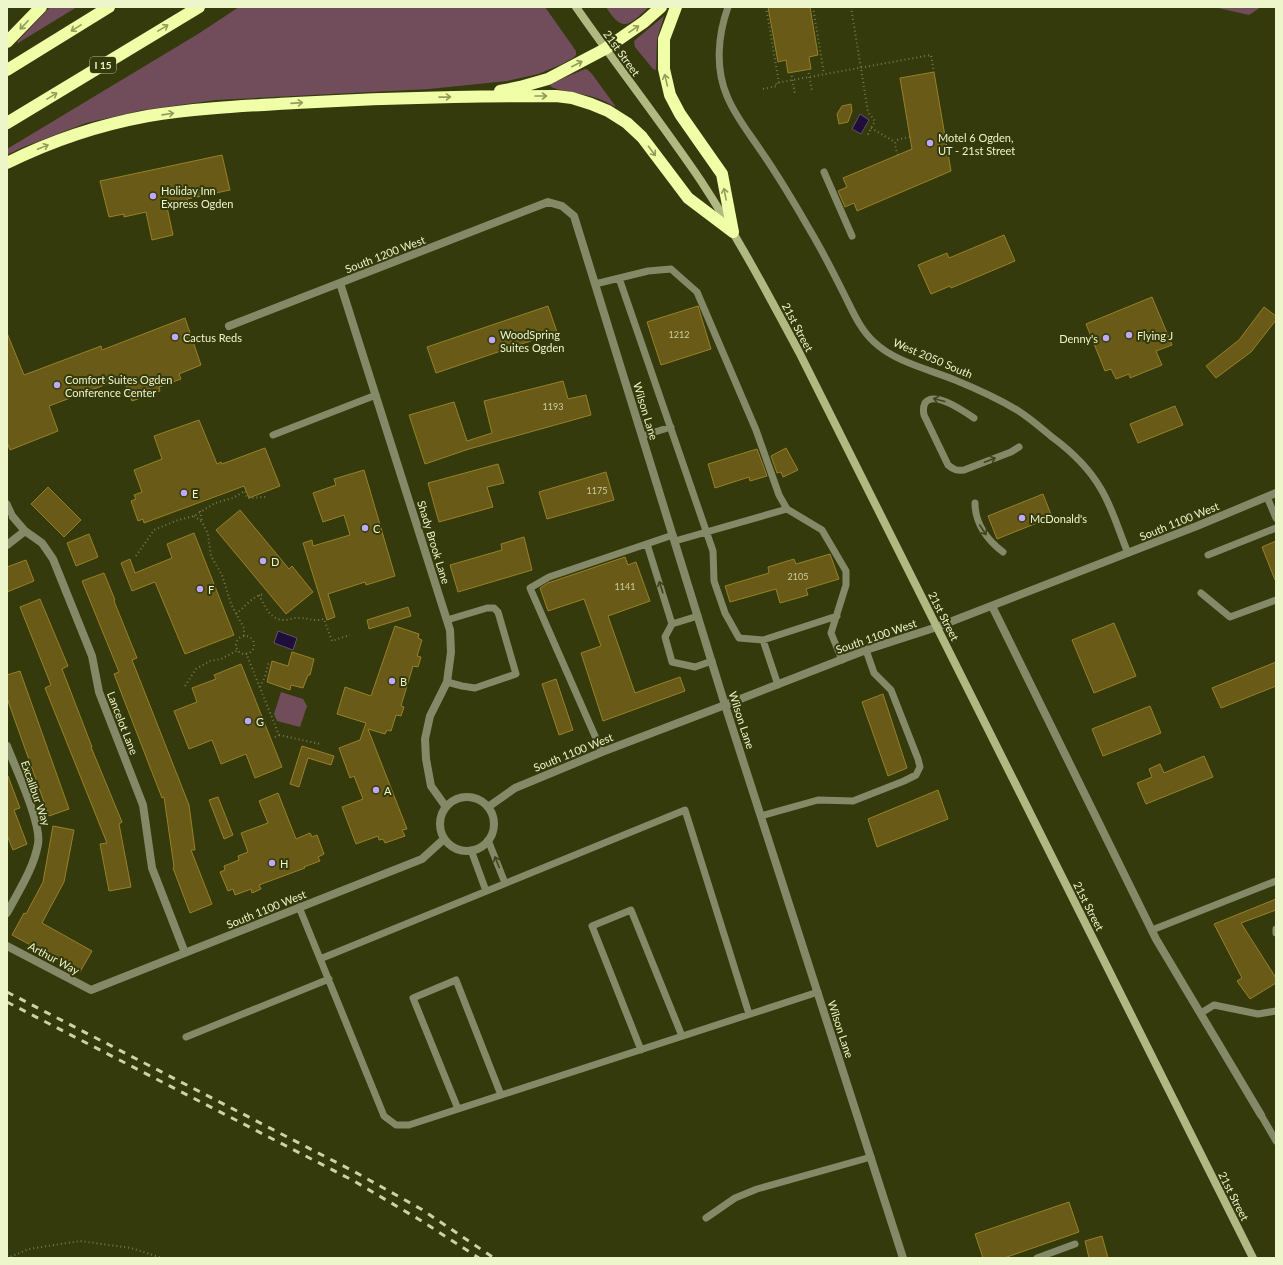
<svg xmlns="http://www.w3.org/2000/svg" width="1283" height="1265" font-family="Lato,sans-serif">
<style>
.green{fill:#714d5b}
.water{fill:#1f0d3c;stroke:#5d5367}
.building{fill:#695a17;stroke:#968128}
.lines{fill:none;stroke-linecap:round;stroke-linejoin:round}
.path{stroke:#747a4d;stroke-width:2;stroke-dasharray:1 3;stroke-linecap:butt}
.service{stroke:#848a68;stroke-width:7}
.minor{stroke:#848a68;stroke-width:8}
.tertiary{stroke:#848a68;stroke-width:8}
.secondary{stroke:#b0b982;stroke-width:8}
.motorway{stroke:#f1fea8;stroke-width:12}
.rail{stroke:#cad2a7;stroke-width:3;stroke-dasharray:7 7;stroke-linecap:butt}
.oneway{stroke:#939c5a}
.oneway2{stroke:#41461a}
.poi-dot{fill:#bda9f5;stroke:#353a0c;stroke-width:1.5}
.labels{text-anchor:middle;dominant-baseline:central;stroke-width:4;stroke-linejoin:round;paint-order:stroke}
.number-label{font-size:9px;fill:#ccce9e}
.shield{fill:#353a0c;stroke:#b6bd92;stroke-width:1}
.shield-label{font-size:10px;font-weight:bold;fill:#edf5cb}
.street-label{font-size:11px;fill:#edf5cb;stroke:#353a0c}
.poi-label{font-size:11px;fill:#edf5cb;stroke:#353a0c;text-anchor:start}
</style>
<rect width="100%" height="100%" fill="#353a0c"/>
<!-- green -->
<path class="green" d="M 50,7 L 77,7 L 18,43 L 17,42 Z
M 239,7 L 545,7 L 576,51 L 576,55 L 573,58 L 560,65 L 538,74 L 507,81 L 429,89 L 216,100 L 143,110 L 86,123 L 21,148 L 7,155 L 7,149 L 198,34 Z
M 606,7 L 649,7 C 629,25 623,34 606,7 Z
M 1214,7 L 1261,7 L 1249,15 Z
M 664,16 L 657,39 L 656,70 L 653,69 L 635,47 L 634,41 Z
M 585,69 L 588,70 L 592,74 L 616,107 C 608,103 599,98 590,96 C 580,93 557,91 550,86 L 552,83 Z
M 281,692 L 303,699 L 307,706 L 300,727 L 277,721 L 274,714 Z"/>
<!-- water -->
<path class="water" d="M 860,114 L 869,120 L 861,134 L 852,129 Z
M 278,631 L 297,638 L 293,650 L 274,643 Z"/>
<!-- building -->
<path class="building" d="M 768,7 L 810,7 L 818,55 L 809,57 L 811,69 L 788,73 L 786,60 L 778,62 Z
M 934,72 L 951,171 L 857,211 L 854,203 L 845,207 L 838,191 L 847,187 L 843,178 L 912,149 L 900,78 Z
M 851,104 L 852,111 L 848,122 L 839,124 L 837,114 L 842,106 Z
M 222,155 L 230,190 L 187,199 L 188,203 L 167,207 L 173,235 L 152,240 L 146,212 L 124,217 L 124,214 L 109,217 L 100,181 Z
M 1004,235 L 1015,261 L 951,288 L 950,286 L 931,294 L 918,265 L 947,253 L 949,258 Z
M 1152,297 L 1172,345 L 1156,351 L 1162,365 L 1130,378 L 1129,374 L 1116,379 L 1111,369 L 1105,371 L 1086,324 Z
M 548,306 L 557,332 L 436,373 L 427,347 Z
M 698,306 L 711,349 L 661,365 L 647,322 Z
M 1264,307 L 1276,316 L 1276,320 L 1251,352 L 1216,378 L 1206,366 L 1239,340 Z
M 185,318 L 201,365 L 179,374 L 181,379 L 159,387 L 160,391 L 132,401 L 123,378 L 49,406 L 58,431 L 10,450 L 7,442 L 7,333 L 24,375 L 101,346 L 102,350 Z
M 563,381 L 568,399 L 586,395 L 591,415 L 469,449 L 425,464 L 409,415 L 454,402 L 467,441 L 492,433 L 484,401 Z
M 1175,406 L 1183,425 L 1138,443 L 1130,424 Z
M 199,420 L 217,464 L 221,462 L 222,464 L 265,448 L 280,486 L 249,498 L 244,486 L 144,523 L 143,519 L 138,521 L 131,501 L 136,499 L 134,495 L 142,492 L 134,470 L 162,459 L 154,436 Z
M 786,448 L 798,470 L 783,477 L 781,472 L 777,473 L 771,456 Z
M 757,449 L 767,476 L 750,481 L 749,477 L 715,488 L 708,464 Z
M 498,464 L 504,483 L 487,487 L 493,507 L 439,522 L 428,483 Z
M 364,470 L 395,576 L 366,585 L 365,582 L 328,594 L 335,617 L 327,620 L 303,543 L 312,540 L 313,546 L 350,535 L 344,515 L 323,522 L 313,493 L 336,485 L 334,479 Z
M 606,472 L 614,500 L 547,519 L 539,492 Z
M 48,487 L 81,520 L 64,537 L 31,504 Z
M 1043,494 L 1052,517 L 997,539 L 988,516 Z
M 240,510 L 289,569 L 292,566 L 313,592 L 286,614 L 216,530 Z
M 194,533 L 234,635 L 185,654 L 155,582 L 132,591 L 121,563 L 130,559 L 135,573 L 172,558 L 167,544 Z
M 89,534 L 98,557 L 76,566 L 67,543 Z
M 524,537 L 532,570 L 458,592 L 450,565 L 502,550 L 501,544 Z
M 1276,541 L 1276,580 L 1275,580 L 1262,547 Z
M 830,554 L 839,579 L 806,589 L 808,595 L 780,603 L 776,589 L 730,602 L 725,586 L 769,573 L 768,567 L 794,559 L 796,564 Z
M 625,557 L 628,565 L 636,562 L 650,601 L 608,616 L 635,693 L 680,677 L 685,691 L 603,721 L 581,653 L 601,646 L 584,599 L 548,611 L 540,588 L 548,583 Z
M 26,560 L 34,581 L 7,592 L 7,567 Z
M 104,573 L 115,600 L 114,601 L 137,658 L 132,660 L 189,805 L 195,850 L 191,850 L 212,904 L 190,913 L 173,868 L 174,867 L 164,797 L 162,798 L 114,674 L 119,672 L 82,581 Z
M 40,599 L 68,666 L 62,669 L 92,747 L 91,747 L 122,822 L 119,824 L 131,887 L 109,891 L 100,844 L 107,843 L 45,688 L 51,685 L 20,607 Z
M 408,607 L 411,616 L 369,629 L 367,620 Z
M 1114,623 L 1136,676 L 1094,693 L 1072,640 Z
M 395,626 L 419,634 L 418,638 L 422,640 L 417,656 L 421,657 L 418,667 L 413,666 L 401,706 L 404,707 L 401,716 L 396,715 L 391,731 L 387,730 L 385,734 L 368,729 L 407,829 L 402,830 L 405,836 L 385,843 L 383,839 L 379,840 L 378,836 L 356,844 L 342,807 L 363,799 L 354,776 L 350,778 L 339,748 L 360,740 L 366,723 L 337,714 L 345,687 L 371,696 Z
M 292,652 L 314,659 L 310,675 L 308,675 L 303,688 L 291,685 L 290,690 L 267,682 L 272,661 L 288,666 Z
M 1276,662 L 1276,686 L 1221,708 L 1212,688 Z
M 241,664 L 282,767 L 255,778 L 246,754 L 221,764 L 212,740 L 189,749 L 174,711 L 197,702 L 192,688 L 216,679 L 214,675 Z
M 20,671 L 69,809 L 49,816 L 7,698 L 7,675 Z
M 556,679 L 573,730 L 559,735 L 542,684 Z
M 883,694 L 907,768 L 888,776 L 862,702 Z
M 1150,706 L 1161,733 L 1103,756 L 1092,729 Z
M 302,746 L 334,756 L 331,765 L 308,758 L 299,787 L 290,784 Z
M 1204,756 L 1213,777 L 1146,804 L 1137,783 L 1152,777 L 1149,769 L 1160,764 L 1164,773 Z
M 7,776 L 8,776 L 20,808 L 14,810 L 27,844 L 13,850 L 7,835 Z
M 938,790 L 948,819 L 877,847 L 868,819 Z
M 278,793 L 296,839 L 310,833 L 312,837 L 317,835 L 324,854 L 318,857 L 320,861 L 304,867 L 305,868 L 259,885 L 261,889 L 252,893 L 251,889 L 235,895 L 233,889 L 228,891 L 220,872 L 225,870 L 224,866 L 239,860 L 238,856 L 248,852 L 241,833 L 268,823 L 259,801 Z
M 218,797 L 233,835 L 224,839 L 209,800 Z
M 53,826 L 74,830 L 64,882 L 42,923 L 92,951 L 80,972 L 12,935 L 24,913 L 26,914 L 43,882 Z
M 1276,899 L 1276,910 L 1241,923 L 1276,978 L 1276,983 L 1250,999 L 1237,981 L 1242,978 L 1214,924 Z
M 1069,1202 L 1079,1232 L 1004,1258 L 983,1258 L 975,1234 Z
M 1102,1236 L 1108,1258 L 1089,1258 L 1085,1241 Z"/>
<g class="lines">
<!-- path -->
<path class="path" d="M 766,7 L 779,83
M 813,7 L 824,74
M 851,7 L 868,112 L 875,121 L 867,136
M 808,69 L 812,91
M 791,72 L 795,94
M 763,89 L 777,86 L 776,83 L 931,55 L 934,72
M 871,128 L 895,142
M 898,155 C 892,139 895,140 910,137
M 200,511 L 202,522
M 194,516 L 202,522 L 208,534 L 211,556 L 222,575 L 231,604 L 244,628 L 244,636
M 136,556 L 154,530 L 178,520 L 194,516 L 215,503 L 233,498 L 245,491 L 247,498 L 266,497
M 259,595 C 264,605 270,620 284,620 C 290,620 295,617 300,618 C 310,618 312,622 324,619 L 332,641 L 350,635
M 236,614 C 245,607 252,596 264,594
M236 645a9 9 0 1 1 18 0a9 9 0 1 1-18 0Z
M 246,653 L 279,735 L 275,737
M 185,686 L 196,669 L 210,661 L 221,659 L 238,650
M 260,687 L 265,677 L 269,661
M 279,735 L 320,744
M 7,1258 L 29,1249 L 80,1241 L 131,1248 L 162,1258"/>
<!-- service -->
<path class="service" d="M 728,7 C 718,35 715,68 727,96 C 735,116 749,133 761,151 C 779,177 795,204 811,232 C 823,252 834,274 845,296 C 853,312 860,329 874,342 C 895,362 928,369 955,380 C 977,389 997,398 1017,410 C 1030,418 1041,428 1052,437 C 1071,451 1089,468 1101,489 C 1113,509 1119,532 1128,553
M 824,172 L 852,236
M 619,278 L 713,551 L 714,581 L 725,613 L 739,638 L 763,640 L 778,685
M 595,284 L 648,271 L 671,269 L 697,292 L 756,430 L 779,495 L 787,509 L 822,530 L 846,571 L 846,585 L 831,633 L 842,660
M 974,418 C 965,412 934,390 925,403 C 923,407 923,410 924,415 L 948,465 C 954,470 957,471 964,470 L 1011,452 L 1019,447
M 273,435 L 376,395
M 642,436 L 671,427
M 1267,497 L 1276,518
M 975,503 C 975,523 987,540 1003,552
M 7,504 L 13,517
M 675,541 L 787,509
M 647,544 L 672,624
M 1208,555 L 1276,528
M 1201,593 L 1230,617 L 1276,600
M 698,616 L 672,624 L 665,637 L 672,662 L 695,667 L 712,661
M 447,620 L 487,608 L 494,608 L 498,612 L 516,674 L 475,688 L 462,686 L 447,682
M 763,640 L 837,616
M 602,752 L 530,588 L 549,577 L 673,535
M 761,816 L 818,800 L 853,801 L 904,781 L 916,775 L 920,767 L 918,759 L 891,690 L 874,673 L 866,650
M 488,840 L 505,883
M 471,850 L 486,891
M 299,907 L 384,1116 L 396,1125 L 409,1125 L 818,992
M 1276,929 L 1276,933
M 1152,930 L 1276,881
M 320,959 L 685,810 L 749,1014
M 1201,1013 L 1214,1005 L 1258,1014 L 1276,1011
M 186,1037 L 329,979
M 641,1050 L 592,926 L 631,910 L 682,1036
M 458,1109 L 413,998 L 456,980 L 501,1095
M 1261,1115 L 1276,1141
M 706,1218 L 735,1198 L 757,1189 L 871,1157
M 1037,1258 L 1075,1244"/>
<!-- minor -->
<path class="minor" d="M 340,283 L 450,630 L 451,652 L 447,682 L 430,716 L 425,739 L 426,759 L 431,786 L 446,807
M 229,326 L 548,202 L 562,206 L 574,216 L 725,705 L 602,752 L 515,788 L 488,807
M 13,517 L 25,531 L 42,543 L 53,559 L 92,656 L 99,692 L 143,805 L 152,868 L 185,953
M 7,545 L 25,531
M 992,606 L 1156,939 L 1261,1115
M 937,627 L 1197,526 L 1276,493
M 7,746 C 15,767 42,824 38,844 C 34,868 18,892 7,913
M440 824a27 27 0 1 1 54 0a27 27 0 1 1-54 0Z
M 7,946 L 91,990 L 422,859 L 444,839"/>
<!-- tertiary -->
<path class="tertiary" d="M 903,1258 L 725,705 L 866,650 L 937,627"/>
<!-- secondary -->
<path class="secondary" d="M 576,7 C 617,66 661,122 701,181 C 737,236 768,294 799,352 L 1253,1258"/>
<!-- motorway -->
<path class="motorway" d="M 676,7 L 664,39 L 664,69 L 670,95 L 680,114 L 722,174 L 733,232
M 7,42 L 41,7
M 7,70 L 109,7
M 500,91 L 520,87 L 548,79 L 605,49 L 644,22 L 661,7
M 7,123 L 199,7
M 7,163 C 51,141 99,125 148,116 C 196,108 246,106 296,103 C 382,98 469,96 556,96 L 572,98 L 591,104 L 608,111 L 627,123 L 642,137 L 688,198 L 733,232"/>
<!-- rail -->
<path class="rail" d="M 7,992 L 355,1172 L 421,1209 L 494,1258
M 7,1002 L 354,1181 L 420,1220 L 479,1258"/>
</g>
<!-- one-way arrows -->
<defs><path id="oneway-shaft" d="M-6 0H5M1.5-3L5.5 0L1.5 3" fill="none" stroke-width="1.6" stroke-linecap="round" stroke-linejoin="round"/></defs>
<g class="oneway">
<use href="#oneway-shaft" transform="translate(24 25) rotate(134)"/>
<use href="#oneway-shaft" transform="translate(76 28) rotate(148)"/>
<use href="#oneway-shaft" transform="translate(163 28) rotate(-31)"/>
<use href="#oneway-shaft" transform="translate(634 29) rotate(-34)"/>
<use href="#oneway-shaft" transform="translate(577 64) rotate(-27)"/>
<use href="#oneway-shaft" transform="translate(666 80) rotate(-103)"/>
<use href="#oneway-shaft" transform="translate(52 96) rotate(-31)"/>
<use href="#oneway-shaft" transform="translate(541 96)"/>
<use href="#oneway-shaft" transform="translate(445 97) rotate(-1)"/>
<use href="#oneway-shaft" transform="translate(297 103) rotate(-4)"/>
<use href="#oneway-shaft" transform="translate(168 114) rotate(-8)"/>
<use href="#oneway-shaft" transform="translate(43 147) rotate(-22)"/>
<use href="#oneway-shaft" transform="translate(652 151) rotate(53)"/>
<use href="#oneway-shaft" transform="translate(725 194) rotate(-101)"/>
</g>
<g class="oneway2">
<use href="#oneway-shaft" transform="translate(939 400) rotate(-165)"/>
<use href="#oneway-shaft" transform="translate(990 460) rotate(-21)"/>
<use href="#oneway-shaft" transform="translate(983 530) rotate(57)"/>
<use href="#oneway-shaft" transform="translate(661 587) rotate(-108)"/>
<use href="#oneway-shaft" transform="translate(497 862) rotate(-112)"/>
</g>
<!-- markers -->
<g class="poi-dot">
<circle cx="930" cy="143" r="4"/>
<circle cx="153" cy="196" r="4"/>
<circle cx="1129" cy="335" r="4"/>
<circle cx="175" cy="337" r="4"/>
<circle cx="1106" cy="338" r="4"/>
<circle cx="492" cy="340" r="4"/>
<circle cx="57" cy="385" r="4"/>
<circle cx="184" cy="493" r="4"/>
<circle cx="1022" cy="518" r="4"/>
<circle cx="365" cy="528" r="4"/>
<circle cx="263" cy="561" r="4"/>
<circle cx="200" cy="589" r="4"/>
<circle cx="392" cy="681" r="4"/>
<circle cx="248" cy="721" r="4"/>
<circle cx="376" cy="790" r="4"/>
<circle cx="272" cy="863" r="4"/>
</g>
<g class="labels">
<!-- number labels -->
<g class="number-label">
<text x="679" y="334">1212</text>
<text x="553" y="406">1193</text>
<text x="597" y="490">1175</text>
<text x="798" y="576">2105</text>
<text x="625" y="586">1141</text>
</g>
<!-- shield labels -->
<rect class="shield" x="90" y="57" width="26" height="16" rx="3"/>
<g class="shield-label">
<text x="103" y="65">I 15</text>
</g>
<!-- street labels -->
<g class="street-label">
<text transform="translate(622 53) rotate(54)">21st Street</text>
<text transform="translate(385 254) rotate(-21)">South 1200 West</text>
<text transform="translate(798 327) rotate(62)">21st Street</text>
<text transform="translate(933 358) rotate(23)">West 2050 South</text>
<text transform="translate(646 411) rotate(73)">Wilson Lane</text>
<text transform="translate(1179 521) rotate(-22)">South 1100 West</text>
<text transform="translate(434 542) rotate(73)">Shady Brook Lane</text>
<text transform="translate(944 616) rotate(63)">21st Street</text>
<text transform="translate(876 636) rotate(-19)">South 1100 West</text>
<text transform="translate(742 720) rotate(72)">Wilson Lane</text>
<text transform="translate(123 723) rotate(69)">Lancelot Lane</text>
<text transform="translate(573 752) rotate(-22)">South 1100 West</text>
<text transform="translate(36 793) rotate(71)">Excalibur Way</text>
<text transform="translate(1089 906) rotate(63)">21st Street</text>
<text transform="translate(266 909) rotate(-22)">South 1100 West</text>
<text transform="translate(54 958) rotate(28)">Arthur Way</text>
<text transform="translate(841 1029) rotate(72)">Wilson Lane</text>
<text transform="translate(1234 1196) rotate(63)">21st Street</text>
</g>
<!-- poi labels -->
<g class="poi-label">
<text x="938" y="137">Motel 6 Ogden,<tspan x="938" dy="13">UT - 21st Street</tspan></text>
<text x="161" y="190">Holiday Inn<tspan x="161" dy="13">Express Ogden</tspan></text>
<text x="500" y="334">WoodSpring<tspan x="500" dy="13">Suites Ogden</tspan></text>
<text x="1137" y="335">Flying J</text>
<text x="183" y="337">Cactus Reds</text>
<text x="1098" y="338" text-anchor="end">Denny's</text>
<text x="65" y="379">Comfort Suites Ogden<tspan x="65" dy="13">Conference Center</tspan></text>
<text x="192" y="493">E</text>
<text x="1030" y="518">McDonald's</text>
<text x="373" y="528">C</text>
<text x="271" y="561">D</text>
<text x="208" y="589">F</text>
<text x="400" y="681">B</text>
<text x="256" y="721">G</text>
<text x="384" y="790">A</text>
<text x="280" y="863">H</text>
</g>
</g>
<!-- border -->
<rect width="1283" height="1265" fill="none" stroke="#edf5cb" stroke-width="16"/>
</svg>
